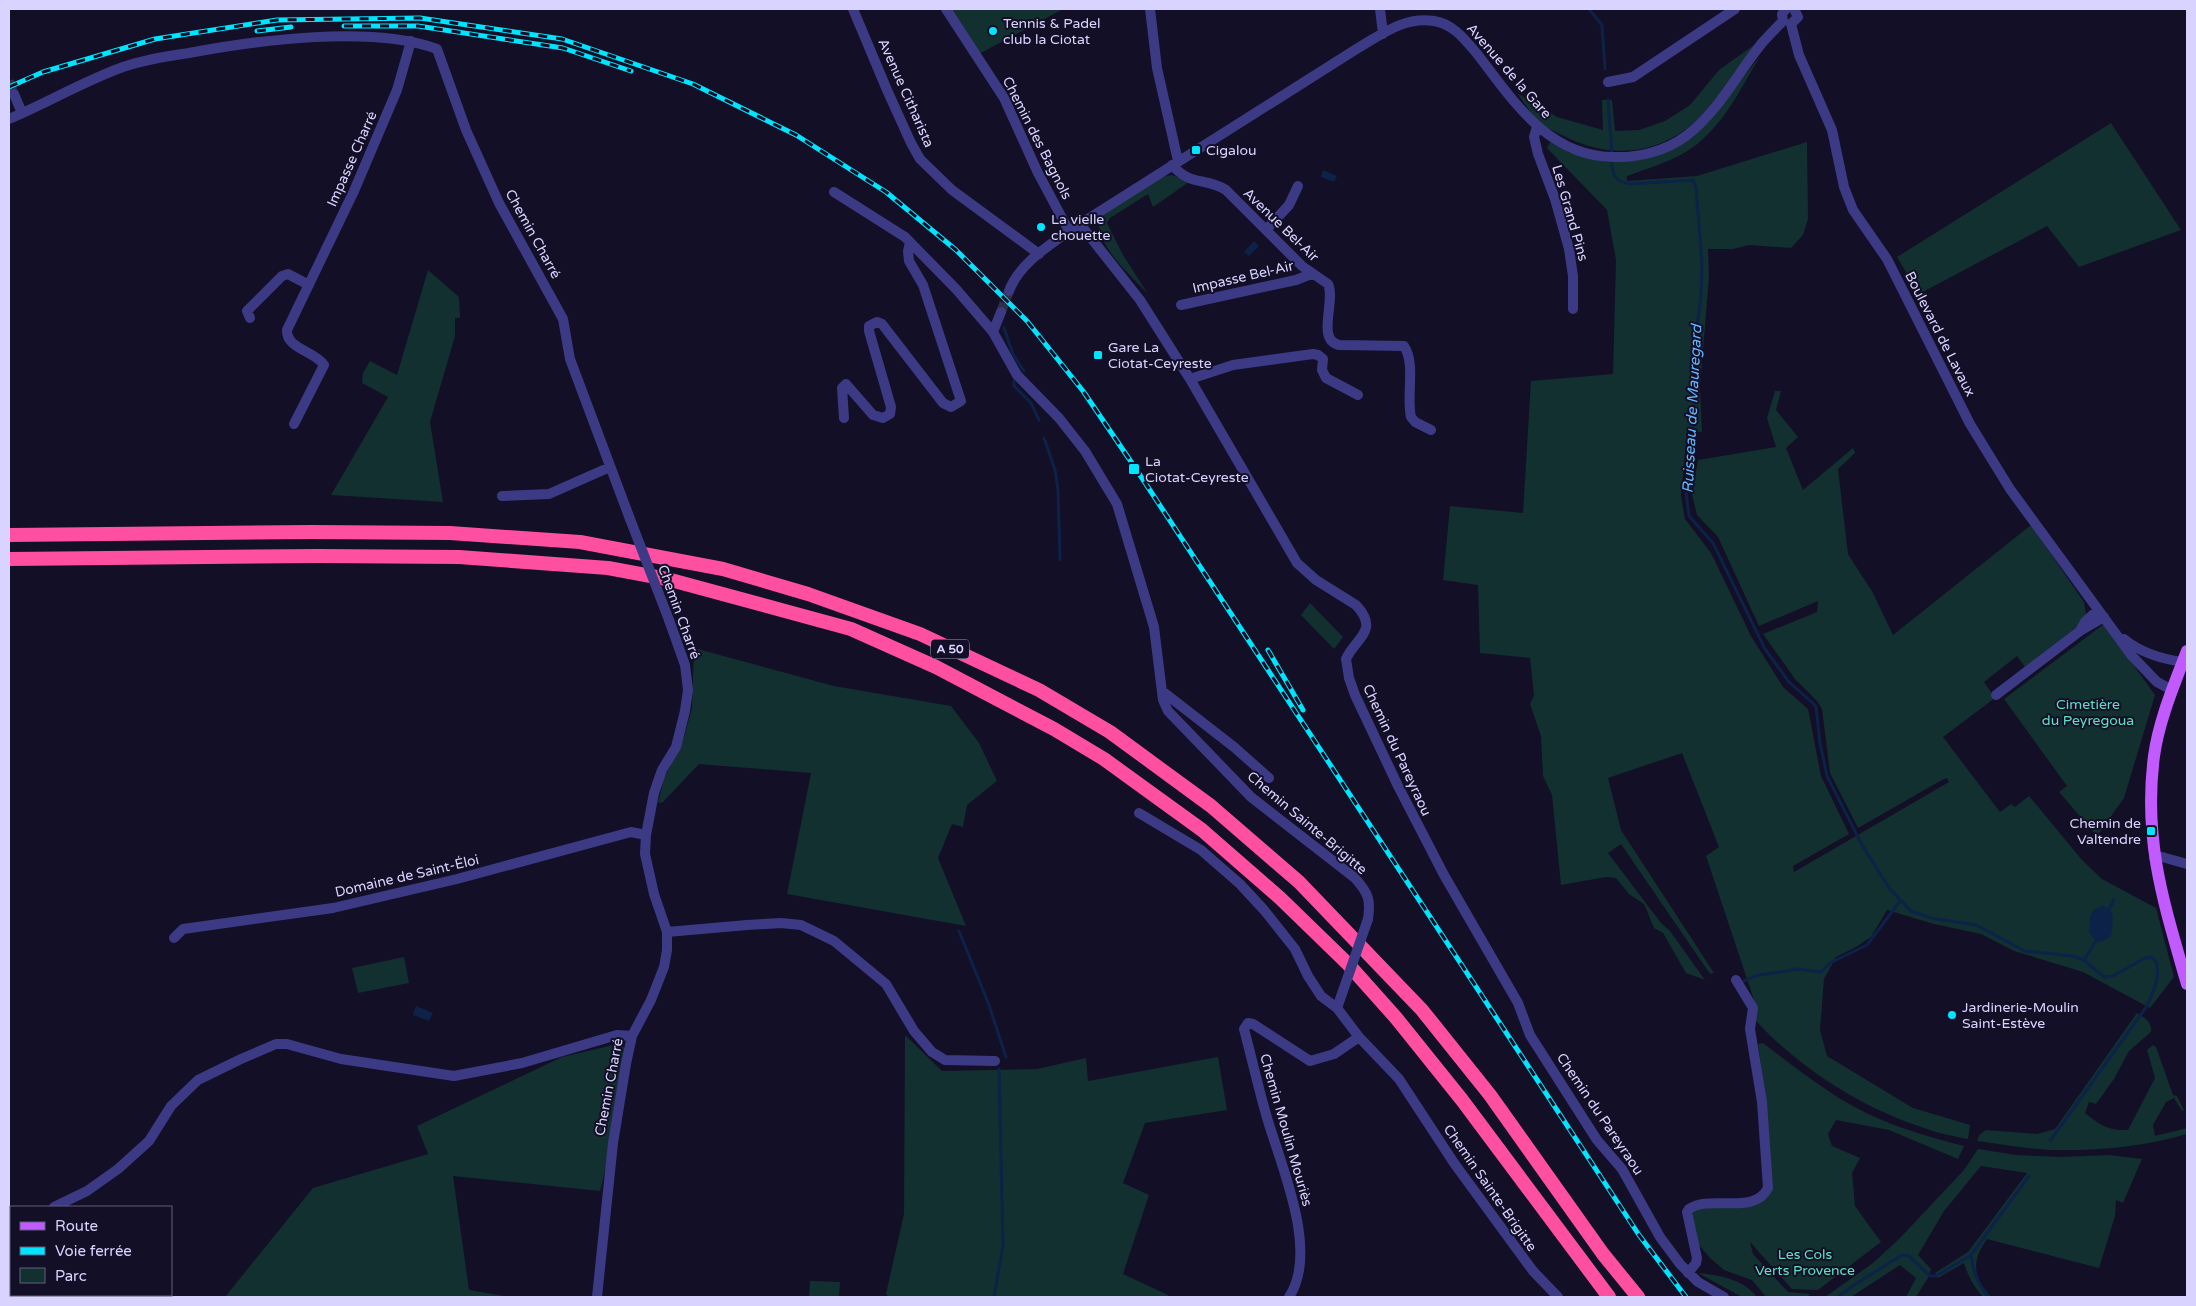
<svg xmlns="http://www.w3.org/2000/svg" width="2196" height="1306" font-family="'Varela Round',sans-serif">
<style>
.green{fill:#12302f}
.water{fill:#0c2248}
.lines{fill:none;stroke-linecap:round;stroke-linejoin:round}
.stream{stroke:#0c2248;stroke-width:3}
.minor-tunnel{stroke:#312d47;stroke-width:10;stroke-dasharray:10 5;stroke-linecap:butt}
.minor{stroke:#3d3a85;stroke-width:10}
.major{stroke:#c25bff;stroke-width:12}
.highway{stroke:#ff4fa3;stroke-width:14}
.rail-casing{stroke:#00e5ff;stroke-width:5}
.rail{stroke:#130f26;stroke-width:3;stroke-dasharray:9;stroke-linecap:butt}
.minor-bridge{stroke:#3d3a85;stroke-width:10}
.poi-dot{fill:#00e5ff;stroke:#130f26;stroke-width:2}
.labels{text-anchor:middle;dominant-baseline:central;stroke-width:4;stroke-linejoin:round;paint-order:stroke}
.shield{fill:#130f26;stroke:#9e99be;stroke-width:1}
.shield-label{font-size:12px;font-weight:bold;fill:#d9d4ff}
.poi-label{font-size:14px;fill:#d9d4ff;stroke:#130f26;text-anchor:start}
.street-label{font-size:14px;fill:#d9d4ff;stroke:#130f26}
.park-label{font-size:14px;fill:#5fe0c0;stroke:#130f26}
.water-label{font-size:15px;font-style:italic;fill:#62b6ff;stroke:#130f26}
</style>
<rect width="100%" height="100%" fill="#130f26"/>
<!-- green -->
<path class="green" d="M 949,9 L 1063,9 L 979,54 Z
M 1754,45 C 1738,67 1723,92 1704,113 C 1667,153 1616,161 1568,138 C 1558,133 1546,128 1538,121 C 1530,113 1524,102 1517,93 L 1557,117 L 1603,130 L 1602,100 L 1612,100 L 1615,131 L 1639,130 L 1665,121 L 1690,105 L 1719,70 Z
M 1761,55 C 1740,89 1721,132 1684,153 C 1667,163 1646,169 1627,176 L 1627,181 L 1697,176 L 1807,142 L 1808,219 L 1803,235 L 1791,248 L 1749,245 L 1733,249 L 1708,249 L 1709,277 L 1700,387 L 1702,432 L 1687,431 L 1681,496 L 1685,519 L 1711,553 L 1751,636 L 1783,687 L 1808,709 L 1821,776 L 1849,834 L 1793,866 L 1794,872 L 1949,782 L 1947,778 L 1940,781 L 1858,828 L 1830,773 L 1822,709 L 1817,701 L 1795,679 L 1763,634 L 1817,612 L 1818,601 L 1759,626 L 1718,537 L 1697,515 L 1692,495 L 1698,460 L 1776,447 L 1767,418 L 1775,391 L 1781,391 L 1776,410 L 1798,437 L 1786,448 L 1803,490 L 1853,448 L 1855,453 L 1838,469 L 1848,554 L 1873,593 L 1893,635 L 2031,525 L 2084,602 L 2086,614 L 2082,623 L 2025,667 L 2017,656 L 1984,682 L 1995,698 L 1943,737 L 2000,812 L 2011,804 L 2015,807 L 2029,796 L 2082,860 L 2102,879 L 2156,908 L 2174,977 L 2150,1008 L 2083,972 L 2014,951 L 1981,934 L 1934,924 L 1887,910 L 1871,937 L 1856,947 L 1836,957 L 1824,979 L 1820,1030 L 1827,1056 L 1913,1108 L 1970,1125 L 1968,1139 C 1954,1136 1940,1134 1927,1129 C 1863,1109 1800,1069 1755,1020 L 1756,1006 L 1706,856 L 1719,847 L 1682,753 L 1608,778 L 1621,830 L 1714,973 L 1710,974 L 1621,844 L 1608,853 L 1661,923 L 1670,931 L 1705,980 L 1686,973 L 1663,933 L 1654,928 L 1644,904 L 1629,894 L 1616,878 L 1606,877 L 1561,885 L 1552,795 L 1543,776 L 1541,736 L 1530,704 L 1534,695 L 1530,658 L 1480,653 L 1478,585 L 1443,580 L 1450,506 L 1523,513 L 1531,381 L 1613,374 L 1616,260 L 1607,210 L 1547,148 L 1550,142 L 1568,152 L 1606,162 L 1634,160 L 1677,145 L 1718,110 Z
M 2111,123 L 2181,230 L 2079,267 L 2047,226 L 1919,294 L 1897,257 Z
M 1172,175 L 1189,182 L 1153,207 L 1148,194 L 1110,218 L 1107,223 L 1123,255 L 1148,294 C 1131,276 1092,242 1100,216 L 1161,177 Z
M 428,270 L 459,297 L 460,318 L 455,318 L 455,336 L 430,422 L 443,502 L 331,495 L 388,397 L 362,383 L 363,373 L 370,361 L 397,375 Z
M 1310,603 L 1343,637 L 1334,649 L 1301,615 Z
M 2104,624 L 2155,695 L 2124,798 L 2097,836 L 2059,792 L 2067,786 L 2004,699 Z
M 694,648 L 834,686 L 951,706 L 979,743 L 997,781 L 967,805 L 963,827 L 952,824 L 938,858 L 966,926 L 787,894 L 811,773 L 699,764 L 663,802 L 658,803 L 664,779 L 684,737 L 692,708 Z
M 404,957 L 409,983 L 358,993 L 352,968 Z
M 2137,1013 C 2145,1018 2152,1022 2151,1032 L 2129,1051 L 2114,1079 L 2096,1104 L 2089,1102 L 2085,1113 C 2099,1125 2110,1131 2128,1130 L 2155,1078 L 2147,1050 L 2153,1045 L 2156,1047 L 2173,1095 L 2177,1096 L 2184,1110 L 2182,1111 L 2174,1098 L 2166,1102 L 2153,1125 L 2155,1136 L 2187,1128 L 2187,1134 C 2144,1147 2095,1151 2050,1150 C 2026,1149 2001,1144 1977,1141 L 1979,1135 L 1986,1130 L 2037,1134 L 2055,1129 Z
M 905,1035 L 942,1071 L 1037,1069 L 1086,1058 L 1088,1081 L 1218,1057 L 1227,1110 L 1145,1123 L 1123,1183 L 1149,1195 L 1123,1274 L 1168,1295 L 1168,1297 L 889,1297 L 886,1294 L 904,1214 Z
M 1763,1043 C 1792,1065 1820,1087 1851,1105 C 1886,1125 1926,1136 1964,1146 L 1958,1159 L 1889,1130 L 1836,1120 L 1828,1134 L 1832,1146 L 1860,1158 L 1852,1173 L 1855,1206 L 1881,1242 L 1818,1290 L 1792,1289 L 1750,1242 L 1753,1254 L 1788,1292 L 1810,1294 L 1807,1297 L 1766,1297 L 1752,1280 L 1724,1270 L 1710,1258 L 1698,1244 L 1691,1213 L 1694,1209 L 1766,1198 L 1766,1100 L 1758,1044 Z
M 618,1044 L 627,1049 L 608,1159 L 600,1191 L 453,1176 L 469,1290 L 510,1297 L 225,1297 L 313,1188 L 428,1154 L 417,1126 L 562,1057 Z
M 1978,1149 L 2016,1155 L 2062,1157 L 2109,1155 L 2142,1159 L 2123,1203 L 2116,1200 L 2115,1216 L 2099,1268 L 1987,1239 C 1971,1261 1973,1277 1991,1297 L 1983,1297 C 1974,1286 1968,1277 1964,1263 L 1938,1278 L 1935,1273 L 1968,1252 L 2027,1173 L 1981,1166 L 1944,1211 L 1918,1255 L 1931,1269 L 1928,1278 L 1916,1297 L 1906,1297 L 1916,1278 L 1900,1265 L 1851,1297 L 1825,1297 L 1873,1263 L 1900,1238 L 1964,1170 Z
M 1698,1273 C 1719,1275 1743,1279 1757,1297 L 1742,1297 Z
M 810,1281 L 840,1282 L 839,1297 L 809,1297 Z"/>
<!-- water -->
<path class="water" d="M 1323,170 L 1337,176 L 1334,182 L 1321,177 Z
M 1254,241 L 1259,246 L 1249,256 L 1244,252 Z
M 2103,906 C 2117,910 2112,924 2111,936 L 2101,942 L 2096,941 L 2089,933 C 2091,919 2087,909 2103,906 Z
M 416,1006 L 433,1013 L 429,1021 L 413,1015 Z"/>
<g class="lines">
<!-- stream -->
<path class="stream" d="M 1589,9 L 1602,25 L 1605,69
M 1608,100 L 1612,154
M 1612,160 C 1612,175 1614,181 1630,184 L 1693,180 L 1696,188 L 1702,262 L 1701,296 L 1693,356 L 1695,378 L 1693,436 L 1686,492 L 1689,516 L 1713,543 L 1765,649 L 1789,682 L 1816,706 L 1820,743 L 1827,776 L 1861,843 L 1889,888 L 1911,911 L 1931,918 L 1976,925 L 2025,951 L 2073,956 L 2084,960 L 2104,977 L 2113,976 L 2145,958 L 2151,957 L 2156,961 C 2161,977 2153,992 2147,1006 L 2050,1141
M 1004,328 L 1013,354 L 1024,371
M 1014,381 L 1014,386 L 1031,403 L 1039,420
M 1044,438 L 1055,470 L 1058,490 L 1060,560
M 2109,910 L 2114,899
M 959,931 L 989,1005 L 1006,1057
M 2084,960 L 2097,939
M 1744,981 L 1755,976 L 1797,969 L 1821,972 L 1830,963 L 1867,945 L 1901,900
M 994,1297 L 1003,1245 L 999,1069
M 1838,1297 L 1854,1285 L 1902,1255 L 1909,1256 L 1930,1276 L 1936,1276 L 1971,1255
M 1988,1297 C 1977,1284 1973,1271 1971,1255 L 2029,1176"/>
<!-- minor-tunnel -->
<path class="minor-tunnel" d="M 9,81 L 14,94
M 1001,312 L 1009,291"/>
<!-- minor -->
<path class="minor" d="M 853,9 L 887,90 L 911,143 L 920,159 L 952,190 L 1039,254
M 946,9 L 1004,98 L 1038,173 L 1069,231
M 1150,9 L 1157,68 L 1178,161
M 1380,9 L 1383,34
M 1783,21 L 1782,14 L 1786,9
M 1791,24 L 1799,55 L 1832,130 L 1844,187 L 1853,210 L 1887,259 L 1970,424 L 2010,489 L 2132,656 L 2157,682 L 2172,690
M 1791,24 L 1798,17 L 1794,9
M 1608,82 L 1633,77 L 1735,9
M 14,94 L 22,113
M 9,119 C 47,103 84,81 123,67 C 144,60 167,56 189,53 C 258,40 372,25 437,49 L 466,130 L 499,203 L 563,319 L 570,359 L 630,519
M 1537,127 L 1534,137 L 1538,154 L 1555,199 L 1569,249 L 1573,276 L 1573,309
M 1172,165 C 1191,187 1206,177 1226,190 L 1302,266 L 1328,284 C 1336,301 1316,340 1339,345 L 1404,346 C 1416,364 1406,396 1411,417 L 1415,422 L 1431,430
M 834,192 L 905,237 L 956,289 L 993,332
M 1080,224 L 1140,300 L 1190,379 L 1297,563 L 1316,580 L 1356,605 C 1380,631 1356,637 1346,659 L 1349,678 L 1355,695 L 1398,786 L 1444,875 L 1518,1003 L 1530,1035 L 1597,1140 L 1622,1169 L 1660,1237 L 1680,1264 L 1698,1282 L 1724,1297
M 1266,230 L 1289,205 L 1298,186
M 1009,291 C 1019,264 1047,247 1069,231 L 1358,48 C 1382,34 1405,16 1434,21 C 1454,24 1466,41 1478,55 C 1514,102 1549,157 1614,157 C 1638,158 1666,151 1686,136 C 1718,112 1737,74 1762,43 C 1769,35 1776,28 1783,21
M 1181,305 L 1296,280 L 1311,274
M 1001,312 L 993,332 L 1017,375 L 1059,418 L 1085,451 L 1117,504 L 1154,627 L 1163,700 L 1168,711 L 1251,797 L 1355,878 C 1368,893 1371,899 1368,919
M 250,318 L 247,311 L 282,276 L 288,274 L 309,285
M 1190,379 L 1233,365 L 1313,354 L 1318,355 L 1323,359 L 1322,370 L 1326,378 L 1358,395
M 844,418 L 842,388 L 846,384 L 873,415 L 883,418 L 890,414 L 891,407 L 869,331 L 869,326 L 877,322 L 882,324 L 943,403 L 951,407 L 961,401 L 923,285 L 909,261 L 908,251 L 910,243
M 294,424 L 324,365 C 315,351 286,349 287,330 L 354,191 L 397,90 L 411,41
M 502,496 L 549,494 L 610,467
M 2098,610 L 2085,622 L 2080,631 L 2104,617
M 2124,639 C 2141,653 2161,659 2183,662
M 1162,691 L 1234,747 L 1269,778
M 1996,695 L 2080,631
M 1139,813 L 1201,850 L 1240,884 L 1264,910 L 1295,949 L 1308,976 L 1321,996 L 1337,1008 L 1359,1037 L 1399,1079 L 1454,1163 L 1533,1271 L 1558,1297
M 2154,858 L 2162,857 L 2187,864
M 667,932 L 747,925 L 781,923 L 801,925 L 834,941 L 886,984 L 914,1031 L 932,1052 L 945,1060 L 995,1061
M 174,938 L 183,929 L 333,908 L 457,879 L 631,832 L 646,835
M 54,1207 L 87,1191 L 118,1169 L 149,1141 L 171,1106 L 198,1080 L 241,1059 L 276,1044 L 287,1044 L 341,1059 L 454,1076 L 522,1063 L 617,1035 L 632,1036
M 9,1219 L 11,1218
M 1688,1273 L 1696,1263 L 1697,1258 L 1687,1212 L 1689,1209 C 1710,1194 1754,1216 1768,1188 L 1762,1102 L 1750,1029 L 1753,1008 L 1736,980
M 597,1297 L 613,1143 L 626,1064 L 632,1036 L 651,1000 L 664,967 L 667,950 L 667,932 L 654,894 L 645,854 L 646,835 L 654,793 L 662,770 L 676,747 L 685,711 L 688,690 L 685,665 L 669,620
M 1289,1297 C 1319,1252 1282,1168 1268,1121 C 1259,1091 1252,1059 1244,1029 L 1248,1023 L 1253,1024 L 1310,1061 L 1334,1054 L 1359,1037"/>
<!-- major -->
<path class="major" d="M 2187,651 C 2174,685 2159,720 2154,756 C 2143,841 2164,904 2187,984"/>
<!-- highway -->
<path class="highway" d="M 9,535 L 312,532 L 450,533 L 580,542 L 723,569 L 808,594 L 920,634 L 1039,690 L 1110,732 L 1211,806 L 1299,882 L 1422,1010 L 1490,1095 L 1603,1254 L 1638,1297
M 9,559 L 318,556 L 459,557 L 608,568 L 667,579 L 851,629 L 936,667 L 1054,729 L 1104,759 L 1202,830 L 1280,898 L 1348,964 L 1397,1019 L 1462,1100 L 1609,1297"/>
<defs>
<path id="rail" d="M 344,26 L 418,26 L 563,48 L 631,71
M 257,31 L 291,27
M 9,87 L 43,72 L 155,39 L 277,20 L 420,18 L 562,39 L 693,84 L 796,135 L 886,192 L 956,250 L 1027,321 L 1083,391 L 1136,469 L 1639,1235 L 1686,1297
M 1268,650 L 1303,710"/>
</defs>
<!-- rail casing -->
<use href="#rail" class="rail-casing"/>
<!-- rail -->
<use href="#rail" class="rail"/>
<!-- minor-bridge -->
<path class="minor-bridge" d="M 630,519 L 669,620
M 1337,1008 L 1368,919"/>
</g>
<!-- markers -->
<g class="poi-dot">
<circle cx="993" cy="31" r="5"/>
<rect x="1191" y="145" width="10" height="10" rx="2.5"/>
<circle cx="1041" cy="227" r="5"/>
<rect x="1093" y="350" width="10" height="10" rx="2.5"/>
<rect x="1128" y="463" width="12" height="12" rx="2.5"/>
<rect x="2146" y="826" width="10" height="10" rx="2.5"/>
<circle cx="1952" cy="1015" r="5"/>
</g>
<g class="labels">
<!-- shield labels -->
<rect class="shield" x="931" y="639.5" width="38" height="19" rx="4"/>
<g class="shield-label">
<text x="950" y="649">A 50</text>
</g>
<!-- poi labels -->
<g class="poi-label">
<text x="1003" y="23">Tennis &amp; Padel<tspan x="1003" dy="16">club la Ciotat</tspan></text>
<text x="1206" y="150">Cigalou</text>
<text x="1051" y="219">La vielle<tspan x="1051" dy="16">chouette</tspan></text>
<text x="1108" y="347">Gare La<tspan x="1108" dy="16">Ciotat-Ceyreste</tspan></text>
<text x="1145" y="461">La<tspan x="1145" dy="16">Ciotat-Ceyreste</tspan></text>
<text x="2141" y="823" text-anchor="end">Chemin de<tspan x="2141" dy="16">Valtendre</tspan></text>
<text x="1962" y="1007">Jardinerie-Moulin<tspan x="1962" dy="16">Saint-Estève</tspan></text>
</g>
<!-- street labels -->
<g class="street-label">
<text transform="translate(1509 71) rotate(49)">Avenue de la Gare</text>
<text transform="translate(906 93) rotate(66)">Avenue Citharista</text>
<text transform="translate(1037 138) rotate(63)">Chemin des Bagnols</text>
<text transform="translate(352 159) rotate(-66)">Impasse Charré</text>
<text transform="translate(1570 213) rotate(74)">Les Grand Pins</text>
<text transform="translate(1281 225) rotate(44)">Avenue Bel-Air</text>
<text transform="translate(533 234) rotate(61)">Chemin Charré</text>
<text transform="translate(1243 277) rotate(-13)">Impasse Bel-Air</text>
<text transform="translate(1940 334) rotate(63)">Boulevard de Lavaux</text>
<text transform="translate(679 612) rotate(70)">Chemin Charré</text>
<text transform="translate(1397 750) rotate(65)">Chemin du Pareyraou</text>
<text transform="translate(1307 823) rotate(40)">Chemin Sainte-Brigitte</text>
<text transform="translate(407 876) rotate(-13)">Domaine de Saint-Éloi</text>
<text transform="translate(609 1087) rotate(-79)">Chemin Charré</text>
<text transform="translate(1600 1114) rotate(56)">Chemin du Pareyraou</text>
<text transform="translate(1286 1130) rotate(74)">Chemin Moulin Mouriès</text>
<text transform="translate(1490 1188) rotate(55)">Chemin Sainte-Brigitte</text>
</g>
<!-- park labels -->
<g class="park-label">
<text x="2088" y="704">Cimetière<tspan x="2088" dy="16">du Peyregoua</tspan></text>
<text x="1805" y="1254">Les Cols<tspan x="1805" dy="16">Verts Provence</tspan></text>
</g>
<!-- water labels -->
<g class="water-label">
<text transform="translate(1692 409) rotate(-87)">Ruisseau de Mauregard</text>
</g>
</g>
<!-- border -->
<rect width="2196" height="1306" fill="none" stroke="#d9d4ff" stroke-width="20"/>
<!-- legend -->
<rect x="10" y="1206" width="162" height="90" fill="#130f26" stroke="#625e7d"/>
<rect x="20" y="1222" width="25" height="8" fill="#c25bff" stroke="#625e7d"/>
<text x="55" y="1231" font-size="15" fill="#d9d4ff">Route</text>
<rect x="20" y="1247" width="25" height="8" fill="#00e5ff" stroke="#625e7d"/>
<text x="55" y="1256" font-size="15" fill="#d9d4ff">Voie ferrée</text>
<rect x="20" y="1268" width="25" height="15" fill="#12302f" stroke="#625e7d"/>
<text x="55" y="1281" font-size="15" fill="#d9d4ff">Parc</text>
</svg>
